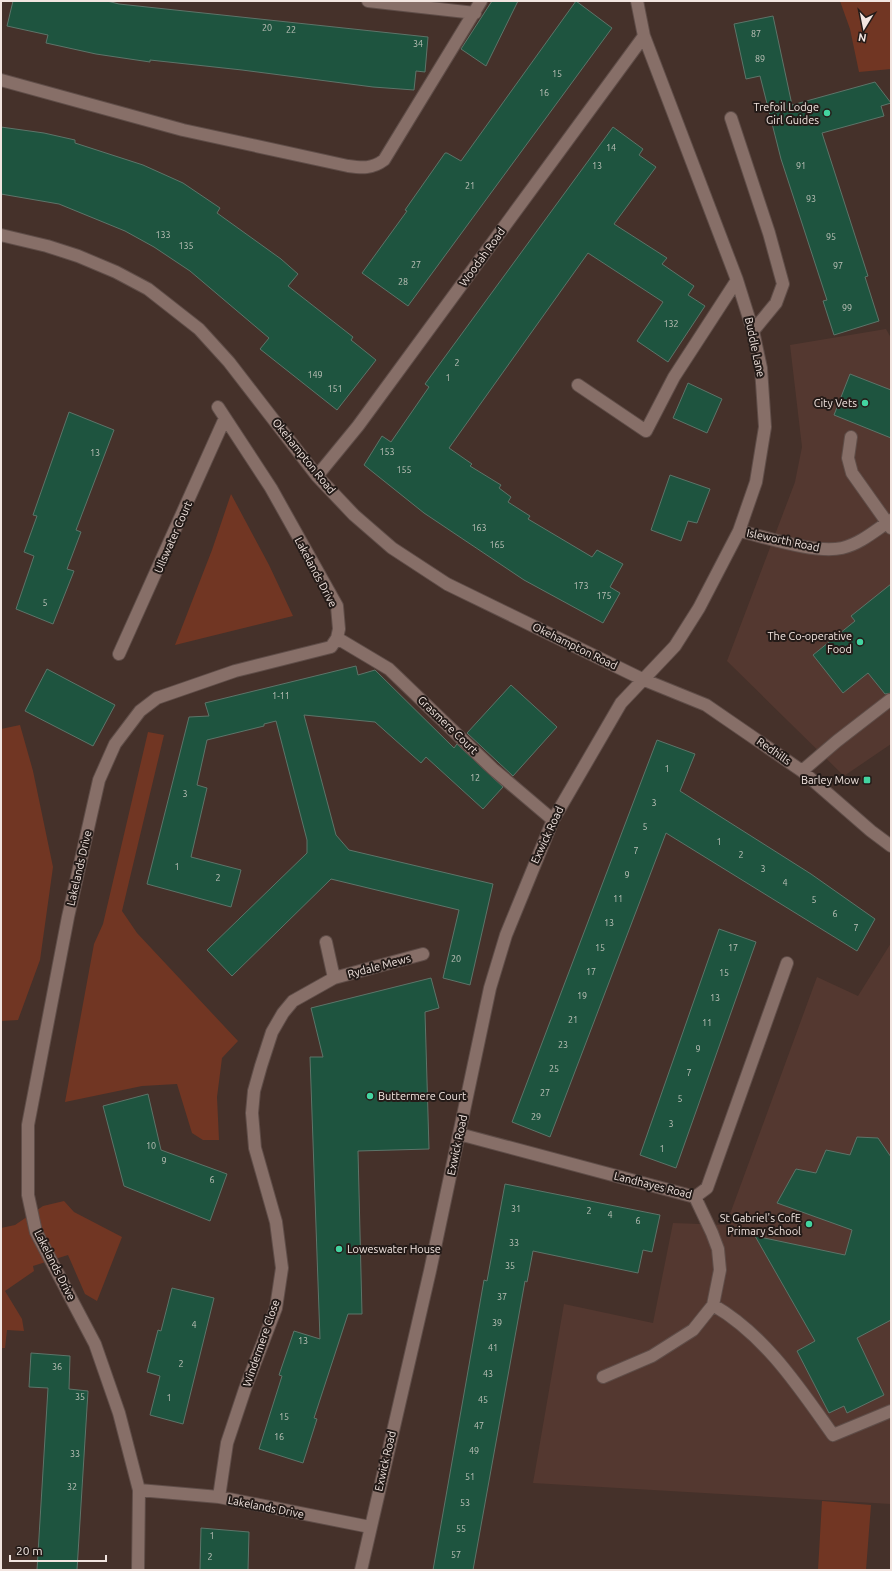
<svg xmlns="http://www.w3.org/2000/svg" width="892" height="1571" font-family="Ubuntu,sans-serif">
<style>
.built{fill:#543830}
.green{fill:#713623}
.building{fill:#1e543f;stroke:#5d7469}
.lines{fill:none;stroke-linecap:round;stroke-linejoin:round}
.minor-casing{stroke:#5f4d48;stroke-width:14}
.minor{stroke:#876f68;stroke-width:12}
.poi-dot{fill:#43d4a0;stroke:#241b18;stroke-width:1.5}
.labels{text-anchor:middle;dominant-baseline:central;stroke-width:4;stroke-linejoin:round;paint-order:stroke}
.number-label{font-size:9px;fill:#bdc1b8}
.poi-label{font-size:11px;fill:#f2e5e0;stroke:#241b18;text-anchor:end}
.street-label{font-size:11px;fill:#f2e5e0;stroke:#241b18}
</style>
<rect width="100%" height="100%" fill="#45312a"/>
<!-- built -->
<path class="built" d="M 886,329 L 891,338 L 891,744 L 844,776 L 727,661 L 795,482 L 802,447 L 790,345 Z
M 891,943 L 891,1504 L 533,1483 L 564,1304 L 653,1323 L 673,1223 L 726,1225 L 817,977 L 858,996 Z"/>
<!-- green -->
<path class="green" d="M 840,1 L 891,1 L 891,69 L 859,72 L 850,29 Z
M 231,494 L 269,565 L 293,616 L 175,645 L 212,550 Z
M 20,725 L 33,771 L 53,867 L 40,960 L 18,1020 L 1,1021 L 1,729 Z
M 148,732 L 164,735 L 122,911 L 137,933 L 238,1041 L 222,1058 L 217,1097 L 219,1140 L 203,1140 L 192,1133 L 177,1084 L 142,1086 L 65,1102 L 94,944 L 103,924 Z
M 64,1201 L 74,1212 L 122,1237 L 97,1301 L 85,1294 L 68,1255 L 33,1266 L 34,1271 L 5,1291 L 22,1319 L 24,1331 L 7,1330 L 5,1348 L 1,1348 L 1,1228 L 15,1225 L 43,1206 Z
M 822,1501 L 871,1505 L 866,1570 L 818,1570 Z"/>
<!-- building -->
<path class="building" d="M 13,1 L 107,1 L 119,4 L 428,37 L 425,72 L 416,71 L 414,90 L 373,87 L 242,70 L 150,60 L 150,62 L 96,54 L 46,43 L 48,35 L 7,26 Z
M 492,1 L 518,1 L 486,66 L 461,49 Z
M 576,1 L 612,28 L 408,306 L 362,273 L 407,211 L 405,210 L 445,153 L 447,153 L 461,161 Z
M 773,16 L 792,105 L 875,82 L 891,103 L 881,106 L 884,116 L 822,133 L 868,276 L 865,277 L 879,321 L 834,335 L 823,301 L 827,300 L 781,159 L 760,76 L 746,79 L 734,24 Z
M 1,127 L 44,133 L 75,140 L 75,143 L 143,165 L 183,183 L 220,208 L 217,213 L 281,259 L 298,274 L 288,286 L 353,337 L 351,340 L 376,360 L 337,410 L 260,349 L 269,338 L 190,271 L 154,247 L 125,231 L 59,204 L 1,194 Z
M 613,127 L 643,149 L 639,155 L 656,167 L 614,224 L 667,258 L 662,264 L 694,286 L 688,295 L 705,306 L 668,362 L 637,341 L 663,302 L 588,253 L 449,448 L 472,464 L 470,466 L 501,485 L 499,488 L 511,497 L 508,502 L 530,516 L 528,519 L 592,557 L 597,550 L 623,564 L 610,587 L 620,593 L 603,623 L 524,580 L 424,513 L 364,465 L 382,436 L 391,442 L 429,387 L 425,384 Z
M 850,374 L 891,390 L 891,438 L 834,415 Z
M 688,383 L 722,399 L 707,433 L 673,418 Z
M 69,412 L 114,430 L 76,530 L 81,532 L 67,569 L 74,571 L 53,624 L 16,609 L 34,556 L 24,552 L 37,516 L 33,515 Z
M 670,475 L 710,489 L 697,523 L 688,521 L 681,541 L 651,530 Z
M 891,584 L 891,693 L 885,694 L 868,673 L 843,693 L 813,655 L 855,621 L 851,616 Z
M 356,666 L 358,675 L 375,670 L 454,748 L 457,744 L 503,787 L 483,809 L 426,757 L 421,763 L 375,722 L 304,715 L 336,835 L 349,850 L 493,884 L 470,985 L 443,978 L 459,910 L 331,879 L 232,976 L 207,950 L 307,853 L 307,840 L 276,721 L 264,724 L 264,726 L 207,740 L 197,785 L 207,788 L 191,857 L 241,870 L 231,907 L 147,884 L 189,717 L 209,716 L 205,703 Z
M 47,669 L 115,705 L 93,746 L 25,711 Z
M 511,685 L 557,727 L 513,776 L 467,733 Z
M 657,740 L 695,754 L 680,791 L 811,874 L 875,919 L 857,951 L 666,833 L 550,1137 L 512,1122 Z
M 719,929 L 756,942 L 676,1168 L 640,1155 Z
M 431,978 L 439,1008 L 425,1012 L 429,1149 L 358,1151 L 362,1314 L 348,1314 L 314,1418 L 317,1419 L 303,1463 L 259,1449 L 282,1376 L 279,1375 L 294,1331 L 320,1339 L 310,1057 L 323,1057 L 311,1008 Z
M 148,1094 L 161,1150 L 227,1174 L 210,1221 L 124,1186 L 103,1106 Z
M 857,1137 L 878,1138 L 891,1157 L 891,1320 L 857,1338 L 884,1395 L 847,1413 L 844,1406 L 829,1413 L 797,1351 L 815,1341 L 755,1236 L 845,1255 L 852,1230 L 777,1203 L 796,1169 L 816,1173 L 826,1150 L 850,1155 Z
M 505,1184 L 660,1215 L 652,1252 L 643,1250 L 638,1273 L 533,1251 L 527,1282 L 525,1281 L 473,1570 L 433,1570 L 484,1280 L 487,1281 Z
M 172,1288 L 214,1298 L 183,1424 L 150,1415 L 160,1376 L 147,1372 L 158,1330 L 161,1331 Z
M 31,1353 L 70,1356 L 69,1389 L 88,1391 L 77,1570 L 37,1570 L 48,1388 L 29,1387 Z
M 201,1528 L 249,1532 L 248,1570 L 200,1570 Z"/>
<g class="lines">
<defs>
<path id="minor" d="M 368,1 L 475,13
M 1,80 L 183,130 L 348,166 C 362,168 372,169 384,160 L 481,1
M 731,118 L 769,233 L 783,284 L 776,303 L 753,331
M 1,235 L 47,246 L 78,256 L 116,272 L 148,289 L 199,329 L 229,362 L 317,476 L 354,515 L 392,548 L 447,584 L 642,679 L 706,705 L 802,771 L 871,831 L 891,846
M 578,385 L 646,431 L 674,377 L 737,280
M 218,407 L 271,488 L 337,606 L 339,629 L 337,638 L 331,647 L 235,671 L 157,698 L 140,711 L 115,744 L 99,780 L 94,802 L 68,917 L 28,1125 L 28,1195 L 36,1232 L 95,1344 L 119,1413 L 139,1490 L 219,1497 L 370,1527
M 851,437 L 848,458 L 852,473 L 891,528
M 317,476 L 358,426 L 644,36
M 739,531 C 766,537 815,554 842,548 C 860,544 876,530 891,520
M 337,638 L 389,669 L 493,769 L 553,820
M 119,654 L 225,418
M 802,771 L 837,741 L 890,700
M 326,942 L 334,978
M 459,1134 L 695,1197 L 707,1188 L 787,963
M 713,1305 C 765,1335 799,1387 833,1435 L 891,1411
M 603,1377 L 652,1356 L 693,1330 L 713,1305 L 720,1270 L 718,1249 L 712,1233 L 695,1197
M 219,1497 L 227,1443 L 245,1389 L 276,1308 L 282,1268 L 276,1222 L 255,1148 L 252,1113 L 254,1091 L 261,1066 L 272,1032 L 283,1013 L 293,1001 L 334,978 L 423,954
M 138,1570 L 139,1490
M 361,1570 L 430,1271 L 490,988 L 506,935 L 553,820 L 621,703 L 675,646 L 699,608 L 739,531 L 756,482 L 765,427 L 761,368 L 753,331 L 737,280 L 644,36 L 637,1"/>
</defs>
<!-- minor casing -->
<use href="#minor" class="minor-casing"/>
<!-- minor -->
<use href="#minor" class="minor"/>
</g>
<!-- markers -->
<g class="poi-dot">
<circle cx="827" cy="113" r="4"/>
<circle cx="865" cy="403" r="4"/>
<circle cx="860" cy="642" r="4"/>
<rect x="863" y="776" width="8" height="8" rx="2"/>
<circle cx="370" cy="1096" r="4"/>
<circle cx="809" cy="1224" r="4"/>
<circle cx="339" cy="1249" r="4"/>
</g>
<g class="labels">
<!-- number labels -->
<g class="number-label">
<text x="267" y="28">20</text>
<text x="291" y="30">22</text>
<text x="756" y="34">87</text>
<text x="418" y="44">34</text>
<text x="760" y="59">89</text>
<text x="557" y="74">15</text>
<text x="544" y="93">16</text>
<text x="611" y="148">14</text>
<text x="597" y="166">13</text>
<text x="801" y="166">91</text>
<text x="470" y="186">21</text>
<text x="811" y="199">93</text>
<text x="163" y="235">133</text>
<text x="831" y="237">95</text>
<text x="186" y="246">135</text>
<text x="416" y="265">27</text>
<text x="838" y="266">97</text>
<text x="403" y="282">28</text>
<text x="847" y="308">99</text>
<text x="671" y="324">132</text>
<text x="457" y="363">2</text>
<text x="315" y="375">149</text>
<text x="448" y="378">1</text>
<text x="335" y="389">151</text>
<text x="387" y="452">153</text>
<text x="95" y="453">13</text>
<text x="404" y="470">155</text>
<text x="479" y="528">163</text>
<text x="497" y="545">165</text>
<text x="581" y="586">173</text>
<text x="604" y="596">175</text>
<text x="45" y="603">5</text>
<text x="281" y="696">1-11</text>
<text x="667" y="769">1</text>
<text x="475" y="778">12</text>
<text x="185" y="794">3</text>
<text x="654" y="803">3</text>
<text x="645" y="827">5</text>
<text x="719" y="842">1</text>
<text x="636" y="851">7</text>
<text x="741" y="855">2</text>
<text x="177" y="867">1</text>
<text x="763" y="869">3</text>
<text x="627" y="875">9</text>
<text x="218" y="878">2</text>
<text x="785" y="883">4</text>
<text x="618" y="899">11</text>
<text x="814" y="900">5</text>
<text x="835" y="914">6</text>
<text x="609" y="923">13</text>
<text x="856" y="928">7</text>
<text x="600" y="948">15</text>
<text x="733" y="948">17</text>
<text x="456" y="959">20</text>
<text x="591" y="972">17</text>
<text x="724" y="973">15</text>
<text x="582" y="996">19</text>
<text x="715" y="998">13</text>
<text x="573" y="1020">21</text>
<text x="707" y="1023">11</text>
<text x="563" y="1045">23</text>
<text x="698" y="1049">9</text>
<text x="554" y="1069">25</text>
<text x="689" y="1073">7</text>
<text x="545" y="1093">27</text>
<text x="680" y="1099">5</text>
<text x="536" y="1117">29</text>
<text x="671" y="1124">3</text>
<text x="151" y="1146">10</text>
<text x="662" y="1149">1</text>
<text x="164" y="1161">9</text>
<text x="212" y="1180">6</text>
<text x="516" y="1209">31</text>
<text x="589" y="1211">2</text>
<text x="610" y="1215">4</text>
<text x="638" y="1221">6</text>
<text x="514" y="1243">33</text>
<text x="510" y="1266">35</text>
<text x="502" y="1297">37</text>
<text x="497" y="1323">39</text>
<text x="194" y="1325">4</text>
<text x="303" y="1341">13</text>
<text x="493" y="1348">41</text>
<text x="181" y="1364">2</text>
<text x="57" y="1367">36</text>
<text x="488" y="1374">43</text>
<text x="80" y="1397">35</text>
<text x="169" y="1398">1</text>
<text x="483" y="1400">45</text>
<text x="284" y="1417">15</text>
<text x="479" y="1426">47</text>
<text x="279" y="1437">16</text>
<text x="474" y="1451">49</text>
<text x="75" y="1454">33</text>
<text x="470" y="1477">51</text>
<text x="72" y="1487">32</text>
<text x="465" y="1503">53</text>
<text x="461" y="1529">55</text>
<text x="212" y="1536">1</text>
<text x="456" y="1555">57</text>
<text x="210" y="1557">2</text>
</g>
<!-- poi labels -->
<g class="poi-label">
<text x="819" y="107">Trefoil Lodge<tspan x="819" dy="13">Girl Guides</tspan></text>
<text x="857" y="403">City Vets</text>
<text x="852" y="636">The Co-operative<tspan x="852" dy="13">Food</tspan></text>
<text x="859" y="780">Barley Mow</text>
<text x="378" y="1096" text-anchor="start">Buttermere Court</text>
<text x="801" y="1218">St Gabriel's CofE<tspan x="801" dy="13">Primary School</tspan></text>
<text x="347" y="1249" text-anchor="start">Loweswater House</text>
</g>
<!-- street labels -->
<g class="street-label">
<text transform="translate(482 257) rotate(-54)">Woodah Road</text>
<text transform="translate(755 347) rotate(78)">Buddle Lane</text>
<text transform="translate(304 456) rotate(51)">Okehampton Road</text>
<text transform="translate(173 537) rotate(-66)">Ullswater Court</text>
<text transform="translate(783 540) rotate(12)">Isleworth Road</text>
<text transform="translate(316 572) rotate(62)">Lakelands Drive</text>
<text transform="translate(575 646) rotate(26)">Okehampton Road</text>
<text transform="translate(448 725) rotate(44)">Grasmere Court</text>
<text transform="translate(774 751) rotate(35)">Redhills</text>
<text transform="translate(547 835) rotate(-65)">Exwick Road</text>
<text transform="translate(79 868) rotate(-77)">Lakelands Drive</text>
<text transform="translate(379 966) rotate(-15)">Rydale Mews</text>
<text transform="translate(457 1145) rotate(-78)">Exwick Road</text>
<text transform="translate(653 1185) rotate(14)">Landhayes Road</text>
<text transform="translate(55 1265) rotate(63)">Lakelands Drive</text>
<text transform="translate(261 1343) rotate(-71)">Windermere Close</text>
<text transform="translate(385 1461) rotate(-77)">Exwick Road</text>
<text transform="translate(266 1507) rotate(11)">Lakelands Drive</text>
</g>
</g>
<!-- border -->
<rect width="892" height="1571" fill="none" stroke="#f2e5e0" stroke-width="4"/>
<!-- north arrow -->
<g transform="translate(864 28) rotate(190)" stroke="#241b18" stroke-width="3" paint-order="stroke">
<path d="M0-3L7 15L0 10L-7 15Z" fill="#f2e5e0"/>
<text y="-6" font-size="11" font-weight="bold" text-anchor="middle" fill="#f2e5e0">N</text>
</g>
<!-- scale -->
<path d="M10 1555v6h96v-6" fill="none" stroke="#f2e5e0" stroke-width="2"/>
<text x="16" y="1555" font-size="12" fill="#f2e5e0" stroke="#241b18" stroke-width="3" paint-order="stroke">20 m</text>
</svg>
